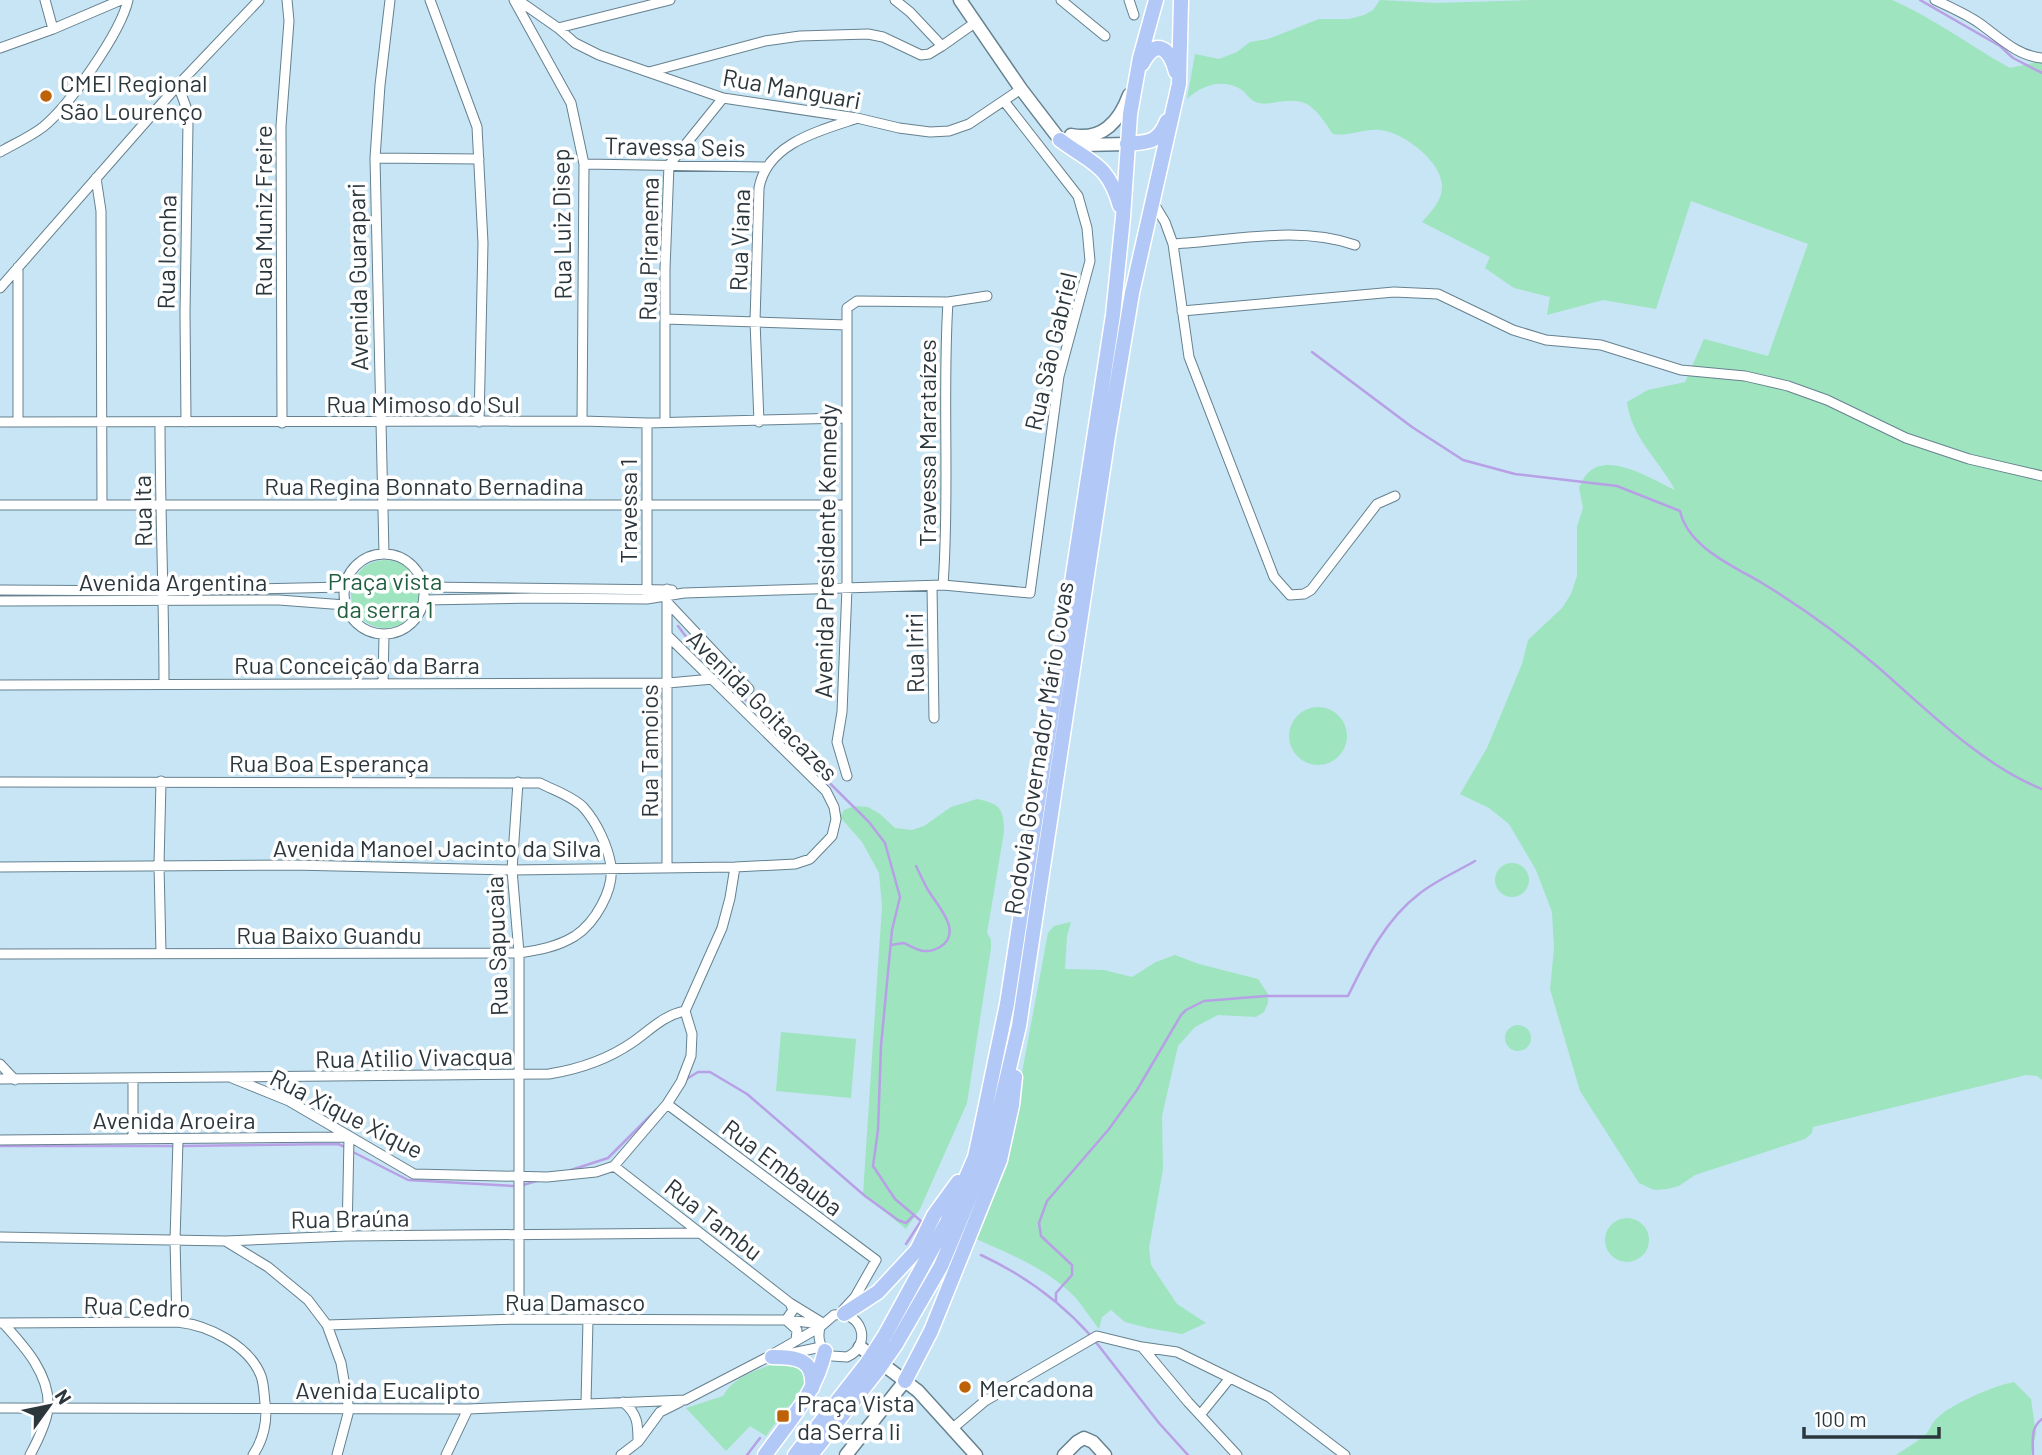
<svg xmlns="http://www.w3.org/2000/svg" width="2042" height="1455" font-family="Barlow,sans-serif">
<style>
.green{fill:#9ee4be}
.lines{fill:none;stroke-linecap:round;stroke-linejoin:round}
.stream{stroke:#b7a0e6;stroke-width:2.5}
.street-casing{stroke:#66818f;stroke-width:11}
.secondary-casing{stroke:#66818f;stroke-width:15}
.primary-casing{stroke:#fff;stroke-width:17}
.street{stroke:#fff;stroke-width:9}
.secondary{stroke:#fff;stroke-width:12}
.primary{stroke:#b2c8f7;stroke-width:14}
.primary-bridge-casing{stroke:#fff;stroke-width:17;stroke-linecap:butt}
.primary-bridge{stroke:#b2c8f7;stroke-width:14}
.poi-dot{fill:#bd6207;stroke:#fff;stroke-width:2.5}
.labels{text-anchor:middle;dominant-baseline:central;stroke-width:7;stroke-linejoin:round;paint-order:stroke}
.poi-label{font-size:24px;fill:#2c373d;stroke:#fff;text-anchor:start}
.street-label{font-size:24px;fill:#2c373d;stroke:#fff}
.park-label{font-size:24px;fill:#225f42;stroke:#fff}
</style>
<rect width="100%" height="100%" fill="#c7e5f4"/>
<!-- green -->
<path class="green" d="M 1380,0 L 1436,3 L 1534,0 L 1892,0 C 1934,18 1970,46 2010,68 L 2042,61 L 2042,1080 L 2037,1076 L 2026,1075 L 1813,1127 L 1812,1133 L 1805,1139 L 1695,1175 L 1679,1186 L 1667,1189 L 1654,1190 L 1639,1183 L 1580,1091 L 1550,989 L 1554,948 L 1552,912 L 1536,870 L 1509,824 L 1489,808 L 1460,794 L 1487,748 L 1522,664 L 1528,640 L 1562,608 L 1571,594 L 1577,576 L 1577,527 L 1583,508 L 1579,487 C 1582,482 1585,475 1589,472 C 1611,452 1654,481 1675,490 C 1659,460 1631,437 1627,402 L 1648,390 L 1685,382 L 1704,339 L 1768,356 L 1808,244 L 1691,201 L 1656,309 L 1603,300 L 1547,315 L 1550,297 L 1514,288 L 1485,268 L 1490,257 L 1422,222 C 1431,212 1443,200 1442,185 C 1441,162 1407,136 1386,131 C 1367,126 1351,137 1333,134 C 1320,116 1312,98 1287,101 C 1278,101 1268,105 1259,103 C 1251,102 1248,95 1242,90 C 1224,78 1201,85 1187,99 L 1195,54 L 1219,59 L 1237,52 L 1250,42 L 1268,39 L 1319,19 L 1349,19 L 1364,15 L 1373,10 Z
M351 594a34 34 0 1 1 68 0a34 34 0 1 1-68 0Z
M1289 736a29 29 0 1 1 58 0a29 29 0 1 1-58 0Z
M 977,799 C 1000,804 1004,808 1004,832 L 987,933 L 991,940 L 991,948 L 967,1103 L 920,1209 L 906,1229 L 863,1194 L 882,906 L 879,873 L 862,842 L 840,817 L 844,810 L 855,806 L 868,807 L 880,814 L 895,828 L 912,830 L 924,826 L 951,807 Z
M1495 880a17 17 0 1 1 34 0a17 17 0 1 1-34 0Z
M 1071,922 L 1067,936 L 1065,969 L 1104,970 L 1132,977 L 1156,962 L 1175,955 L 1199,964 L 1258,979 L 1268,994 L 1268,1003 L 1264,1012 L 1256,1017 L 1218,1015 L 1195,1027 L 1178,1046 L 1162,1116 L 1163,1169 L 1149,1248 L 1151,1265 L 1177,1304 L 1206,1323 L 1182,1334 L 1148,1328 L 1125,1322 L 1111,1310 L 1102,1317 L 1099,1329 C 1091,1319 1084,1308 1076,1298 C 1047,1268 1009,1254 972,1237 L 1008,1148 L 1048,933 L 1054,926 Z
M1505 1038a13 13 0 1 1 26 0a13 13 0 1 1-26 0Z
M 781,1032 L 856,1039 L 851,1098 L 776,1091 Z
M1605 1240a22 22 0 1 1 44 0a22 22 0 1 1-44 0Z
M 788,1361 L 803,1370 L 807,1380 L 803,1395 L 786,1408 L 766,1436 L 750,1426 L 726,1451 L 686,1408 L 723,1396 C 734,1375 765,1366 788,1361 Z
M 2014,1382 L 2031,1399 L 2036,1434 L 2031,1455 L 1896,1455 C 1906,1448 1918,1442 1927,1433 C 1930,1429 1932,1423 1936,1419 C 1951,1404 1993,1386 2014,1382 Z"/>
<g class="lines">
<!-- stream -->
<path class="stream" d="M 1920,0 L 2000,46 L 2013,58 L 2042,73
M 1312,352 L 1412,427 L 1463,460 L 1515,474 L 1617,486 L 1680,511 C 1688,547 1733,566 1762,583 C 1803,608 1843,637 1879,668 C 1927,710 1983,766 2042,789
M 678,626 L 699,654 L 869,822 L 885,843 L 900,897 L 892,930 L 881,1046 L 878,1130 L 873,1166 L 895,1199 L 921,1221 L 906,1244
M 891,945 L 904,943 C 917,950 926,955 940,947 C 964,932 937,905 928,890 C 924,883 920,874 916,866
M 685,1080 L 698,1072 L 710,1072 L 747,1094 L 865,1196 L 898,1220 L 906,1223 L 914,1215
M 0,1146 L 175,1146
M 182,1146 L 338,1144 L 345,1147
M 353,1152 L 408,1180 L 514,1186
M 571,1170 L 608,1158 L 657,1109
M 523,1185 L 540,1180
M 981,1255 C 1024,1275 1059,1300 1091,1336
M 1056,1301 L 1056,1293 L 1072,1275 L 1072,1265 L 1041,1236 L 1039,1223 L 1047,1201 L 1109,1129 L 1137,1090 L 1181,1015 L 1186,1010 L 1204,1001 L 1266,996 L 1348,996 C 1366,959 1386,919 1419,894 C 1435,881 1456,872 1475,861
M 1095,1341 L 1159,1423 L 1188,1455
M 747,1455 L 760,1438
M 2033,1455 C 2033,1442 2030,1428 2042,1419"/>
<defs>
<path id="street" d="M 45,0 L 53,29
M 430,0 L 477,127 L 483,243 L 479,422
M 514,0 L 571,103 L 584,164 L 582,421
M 518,0 L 558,28 L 670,0
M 895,0 L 910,12 L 942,46 L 976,22
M 1061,0 L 1105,36
M 1129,0 L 1134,15
M 1935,0 C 1950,7 1966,14 1979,23 C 1999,37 2017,56 2042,58
M 558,28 L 575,43 L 599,55 L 723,98 L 857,118 L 899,128 L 930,132 L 949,131 L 969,124 L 1021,89
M 0,48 L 53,29 L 121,0
M 649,72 L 765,41 L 800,36 L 868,34 L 883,37 L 921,55 L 929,54 L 942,46
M 178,85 L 186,107 L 188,123 L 185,313 L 186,422
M 0,152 C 14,144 30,137 43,127 C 69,106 121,32 128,0
M 375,158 L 479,159
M 584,164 L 766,167
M 96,178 L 101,211 L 102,505
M 1153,202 L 1165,222 L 1173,244 L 1189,357 L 1274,577 L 1290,595 L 1304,594 L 1311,590 L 1377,504 L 1395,496
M 1173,244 C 1233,241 1297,225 1355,245
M 18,267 L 18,422
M 0,288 L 178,85 L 259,0
M 1182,311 L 1394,292 L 1438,294 L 1513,330 L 1546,340 L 1601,345 L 1681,370 L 1745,376 L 1788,386 L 1827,400 L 1906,438 L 1969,459 L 2042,476
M 665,319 L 847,325
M 665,421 L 665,269 L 669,165 L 723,98
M 0,422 L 582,421 L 647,423 L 846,418
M 160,422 C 160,509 164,596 164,683
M 759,422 L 755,321 L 759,188 C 767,144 818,131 855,119
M 282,423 L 281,126 L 289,21 L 287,0
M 647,423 L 647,594
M 0,505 L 847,505
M344 594a40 40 0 1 1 80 0a40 40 0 1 1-80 0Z
M 384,554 L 375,158 L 380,85 L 390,0
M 943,585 C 950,491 942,396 948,302
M 932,586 L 934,718
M 424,587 L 672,590
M 0,590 L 163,591 L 344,587
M 424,600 L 532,598 L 647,599 L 684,593 L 943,585 L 1030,593 L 1059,376 L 1090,261 L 1087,228 L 1078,196 L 1004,101
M 0,601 L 279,600 L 345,605
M 667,602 L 749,689
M 667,635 L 667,867
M 383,683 L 384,635
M 0,685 L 668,683 L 713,679
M 847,776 L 837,742 L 842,712 L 847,588 L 847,308 L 857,301 L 948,302 L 987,296
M 0,782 L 540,783 C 553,790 572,796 583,807 C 596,821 608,846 611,866 C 614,890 595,923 575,936 C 557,947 539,950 519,953 L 0,954
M 518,782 L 512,870 L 519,953 L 519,1319
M 0,867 L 293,865 L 512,870 L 735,867 L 795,864 L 810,859 L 832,836 L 836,819 L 834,807 L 826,791 L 667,635 L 667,589
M 161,953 L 159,865 L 161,781
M 0,1064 L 15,1080
M 232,1078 L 289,1101 L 414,1174 L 547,1177 L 596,1172 L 614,1166 L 667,1104 L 681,1082 L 691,1056 L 692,1034 L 685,1011 L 722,928 L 730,898 L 735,867
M 0,1079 L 549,1074 C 580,1069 607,1060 633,1042 C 650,1030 664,1015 685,1011
M 667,1104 L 876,1260 L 855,1297 L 843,1310
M 133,1137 L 133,1079
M 0,1140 L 347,1137
M 614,1166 L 790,1303 L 821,1322
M 347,1236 L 349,1138
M 0,1237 L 226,1241 L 347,1236 L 700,1233
M 227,1242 L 268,1267 L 308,1300 L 327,1325 L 341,1363 L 349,1410 L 337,1455
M 790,1303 L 793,1310 L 786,1320 L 797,1330 L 796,1341
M 177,1322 L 175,1240 L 178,1140
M 0,1323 L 177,1322 C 208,1325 249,1345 261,1376 C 264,1384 264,1395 265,1403 C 268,1421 263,1440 253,1455
M 3,1323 C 24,1346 51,1375 48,1409 C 46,1424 37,1442 30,1455
M 327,1325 L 519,1319 L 786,1320 L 822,1324
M 1142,1347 L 1188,1402 L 1237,1455
M 788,1354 L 821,1347
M 623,1402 C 638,1414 638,1424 638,1442
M 586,1403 L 588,1320
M 0,1408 L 468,1409 L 685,1400 L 766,1358 L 820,1327 L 834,1315 C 862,1310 873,1345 847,1357 L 832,1356 C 820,1349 817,1340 820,1327
M 1200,1415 L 1230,1378
M 953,1428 L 985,1401 L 1097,1336 L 1142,1347 L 1177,1352 L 1269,1397 L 1345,1455
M 446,1455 L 468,1409
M 621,1455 L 638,1442 L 660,1412 L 680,1402"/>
<path id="secondary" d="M 960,0 L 1021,89 L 1060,140 L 1083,145 L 1127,144
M 1071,135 C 1102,141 1119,122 1129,95
M 860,1347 L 918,1391 L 976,1455
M 846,1455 L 905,1381
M 1064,1455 L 1077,1442 L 1084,1438 L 1093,1442 L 1105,1455"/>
<path id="primary" d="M 1142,64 C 1156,37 1170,48 1176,72
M 1060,140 C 1092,164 1108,164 1120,206
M 1127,144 C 1149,142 1158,143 1167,121
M 844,1314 L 878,1292 L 917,1250 L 934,1215 L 958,1182
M 885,1335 L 947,1222 L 975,1157 L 980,1134 L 1007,1004 L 1113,315 L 1123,217 L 1130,114 L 1140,58 L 1156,0
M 896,1344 L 941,1266 L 990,1149 L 1019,1026 L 1108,436 L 1132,293 L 1179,84 L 1181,0
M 772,1357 C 795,1357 815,1358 812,1388
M 905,1381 L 931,1331 L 1000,1160 L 1012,1105 L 1015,1077
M 765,1455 C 789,1421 816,1393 825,1351
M 795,1455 L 867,1363
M 811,1455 L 878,1370"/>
</defs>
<!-- street casing -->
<use href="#street" class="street-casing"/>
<!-- secondary casing -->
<use href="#secondary" class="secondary-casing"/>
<!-- primary casing -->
<use href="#primary" class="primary-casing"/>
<!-- street -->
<use href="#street" class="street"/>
<!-- secondary -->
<use href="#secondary" class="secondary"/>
<!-- primary -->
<use href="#primary" class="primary"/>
<defs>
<path id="primary-bridge" d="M 867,1363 L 885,1335
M 878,1370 L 896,1344"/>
</defs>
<!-- primary-bridge casing -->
<use href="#primary-bridge" class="primary-bridge-casing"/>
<!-- primary-bridge -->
<use href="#primary-bridge" class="primary-bridge"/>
</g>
<!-- markers -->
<g class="poi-dot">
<circle cx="46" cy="96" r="7"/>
<circle cx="965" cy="1387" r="7"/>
<rect x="776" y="1409" width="14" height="14" rx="3.5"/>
</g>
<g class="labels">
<!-- poi labels -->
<g class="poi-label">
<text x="60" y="82">CMEI Regional<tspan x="60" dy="28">São Lourenço</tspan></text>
<text x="979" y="1387">Mercadona</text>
<text x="797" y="1402">Praça Vista<tspan x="797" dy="28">da Serra Ii</tspan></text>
</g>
<!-- street labels -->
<g class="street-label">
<text transform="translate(792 88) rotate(10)">Rua Manguari</text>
<text transform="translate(675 146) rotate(1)">Travessa Seis</text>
<text transform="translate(262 211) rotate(-90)">Rua Muniz Freire</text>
<text transform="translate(561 224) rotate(-91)">Rua Luiz Disep</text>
<text transform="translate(739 240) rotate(-88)">Rua Viana</text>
<text transform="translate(648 249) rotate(-89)">Rua Piranema</text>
<text transform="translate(166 252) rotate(-89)">Rua Iconha</text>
<text transform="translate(357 277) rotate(-91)">Avenida Guarapari</text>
<text transform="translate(1050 351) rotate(-77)">Rua São Gabriel</text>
<text x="423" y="403">Rua Mimoso do Sul</text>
<text transform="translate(926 443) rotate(-90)">Travessa Marataízes</text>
<text x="424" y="485">Rua Regina Bonnato Bernadina</text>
<text transform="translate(142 511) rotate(-91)">Rua Ita</text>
<text transform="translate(627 511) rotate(-90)">Travessa 1</text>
<text transform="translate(825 551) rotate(-89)">Avenida Presidente Kennedy</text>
<text x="173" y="581">Avenida Argentina</text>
<text transform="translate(914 653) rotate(-91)">Rua Iriri</text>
<text x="357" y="664">Rua Conceição da Barra</text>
<text transform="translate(763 705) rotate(45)">Avenida Goitacazes</text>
<text transform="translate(1038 748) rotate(-81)">Rodovia Governador Mário Covas</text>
<text transform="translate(648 751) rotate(-90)">Rua Tamoios</text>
<text x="329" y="762">Rua Boa Esperança</text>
<text x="437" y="847">Avenida Manoel Jacinto da Silva</text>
<text x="329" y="934">Rua Baixo Guandu</text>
<text transform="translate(496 946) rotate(-92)">Rua Sapucaia</text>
<text transform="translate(414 1057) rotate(-1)">Rua Atilio Vivacqua</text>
<text transform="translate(347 1113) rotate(27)">Rua Xique Xique</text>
<text x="174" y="1119">Avenida Aroeira</text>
<text transform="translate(783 1167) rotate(37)">Rua Embauba</text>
<text transform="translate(350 1218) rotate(-1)">Rua Braúna</text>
<text transform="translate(714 1219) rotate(38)">Rua Tambu</text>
<text x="575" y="1301">Rua Damasco</text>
<text transform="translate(137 1306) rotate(2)">Rua Cedro</text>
<text x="388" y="1389">Avenida Eucalipto</text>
</g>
<!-- park labels -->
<g class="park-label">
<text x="385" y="580">Praça vista<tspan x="385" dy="28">da serra 1</tspan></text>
</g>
</g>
<!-- north arrow -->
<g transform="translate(49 1406) rotate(57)" stroke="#ffffff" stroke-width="5" paint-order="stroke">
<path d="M0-5L12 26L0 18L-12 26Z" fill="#2c373d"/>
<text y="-10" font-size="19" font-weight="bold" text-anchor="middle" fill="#2c373d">N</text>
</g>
<!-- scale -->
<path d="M1804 1427v10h135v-10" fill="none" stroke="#2c373d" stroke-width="3.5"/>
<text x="1814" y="1427" font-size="21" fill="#2c373d" stroke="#ffffff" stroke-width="5" paint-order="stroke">100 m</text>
</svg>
